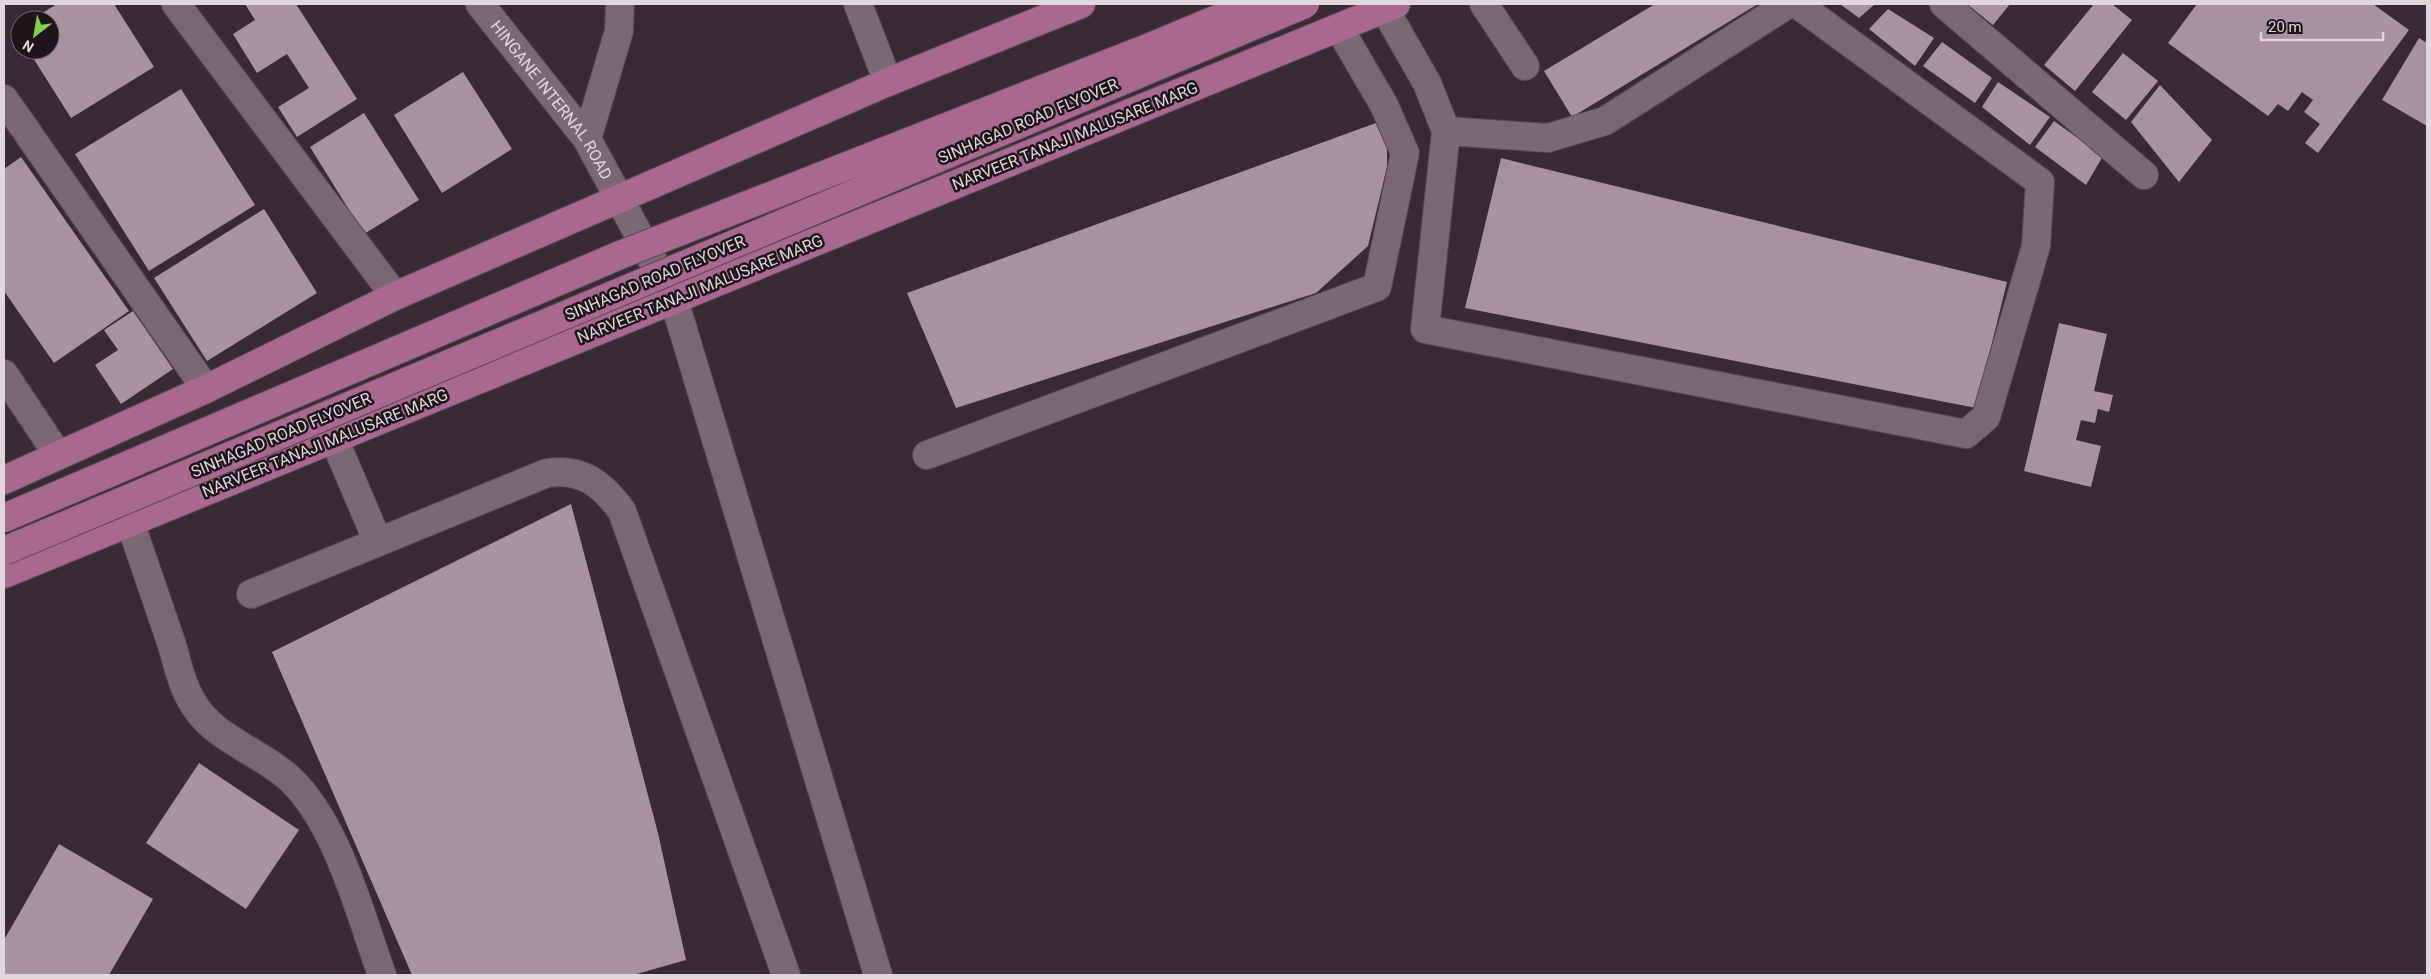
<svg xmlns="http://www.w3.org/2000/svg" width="2431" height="979" font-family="Roboto,sans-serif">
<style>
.building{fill:#a7929d}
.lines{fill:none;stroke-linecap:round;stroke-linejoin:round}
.minor-casing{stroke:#574951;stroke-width:30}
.major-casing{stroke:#574951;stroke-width:30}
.minor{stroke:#7b6873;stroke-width:28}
.major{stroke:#a8688f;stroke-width:28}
.major-bridge-casing{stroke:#574951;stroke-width:30;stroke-linecap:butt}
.major-bridge{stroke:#a8688f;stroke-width:28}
.labels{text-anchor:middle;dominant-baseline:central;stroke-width:5;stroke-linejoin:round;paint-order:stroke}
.street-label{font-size:16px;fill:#e1d6dc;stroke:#1d1519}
</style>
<rect width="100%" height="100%" fill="#3a2a33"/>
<!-- building -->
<path class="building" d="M 57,4 L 114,4 L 154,67 L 71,118 L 28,50 L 50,50 L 50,20 L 31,20 Z
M 245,4 L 296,4 L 357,99 L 297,137 L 278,107 L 309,88 L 287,54 L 257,73 L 233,34 L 255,20 Z
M 1655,4 L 1758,4 L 1572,117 L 1544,71 Z
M 1840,4 L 1875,4 L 1859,18 Z
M 1967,4 L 2010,4 L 1993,25 Z
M 2094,4 L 2112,4 L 2132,20 L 2075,91 L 2044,65 Z
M 2197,4 L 2373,4 L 2409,30 L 2318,153 L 2305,143 L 2320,124 L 2304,112 L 2313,100 L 2302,92 L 2288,111 L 2278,104 L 2268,116 L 2168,43 Z
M 1888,9 L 1934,38 L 1915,66 L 1869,29 Z
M 2419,38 L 2427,43 L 2427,126 L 2382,100 Z
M 1942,42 L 1992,78 L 1975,103 L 1923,66 Z
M 2123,53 L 2158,81 L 2126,120 L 2092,92 Z
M 463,72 L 512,149 L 442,193 L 394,115 Z
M 1998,82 L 2050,117 L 2030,145 L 1982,107 Z
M 2160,85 L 2212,140 L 2179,182 L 2131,122 Z
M 181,89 L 255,205 L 149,271 L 75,154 Z
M 364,113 L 419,200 L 364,234 L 310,147 Z
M 1387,119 L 1387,167 L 1368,246 L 1316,293 L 956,408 L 907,293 Z
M 2054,121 L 2103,156 L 2086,185 L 2035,147 Z
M 21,157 L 129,311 L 54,363 L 4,291 L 4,169 Z
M 1501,158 L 2007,282 L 1976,408 L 1465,308 Z
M 264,209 L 317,293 L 207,361 L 154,278 Z
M 133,311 L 173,369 L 121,404 L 95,365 L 118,350 L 104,330 Z
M 2059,323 L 2107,334 L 2094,391 L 2113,395 L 2109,412 L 2098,409 L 2095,423 L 2081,420 L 2076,440 L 2101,446 L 2091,487 L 2024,471 Z
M 571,504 L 658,833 L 686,960 L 633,975 L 412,975 L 272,652 Z
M 199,763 L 299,830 L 246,909 L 146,843 Z
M 59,844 L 153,899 L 109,975 L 4,975 L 4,940 Z"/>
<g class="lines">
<defs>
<g id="minor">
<path d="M 176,4 L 395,296"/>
<path id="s1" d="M 480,4 L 587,139 L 674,300 L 878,975"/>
<path d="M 858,4 L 888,82"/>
<path d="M 1484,4 L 1525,66"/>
<path d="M 1944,4 L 2144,175"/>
<path d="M 1384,8 L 1427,83 L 1446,131 L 1425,329 L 1966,434 L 1986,417 L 2036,246 L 2040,182 L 1797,4"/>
<path d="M 4,99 L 206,389"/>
<path d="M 1446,131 L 1548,138 L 1605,121 L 1788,4"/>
<path d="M 587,139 L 619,31 L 620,4"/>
<path d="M 4,374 L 58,455"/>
<path d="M 334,439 L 378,542"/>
<path d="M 927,455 L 1377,287 L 1405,153 L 1384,105 L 1339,28"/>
<path d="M 130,522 C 144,563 158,604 172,645 C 177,662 181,682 190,698 C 211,739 257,749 289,778 C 337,822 360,914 382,975"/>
<path d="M 251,594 L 547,473 C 583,468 602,484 622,511 L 786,975"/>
</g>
<path id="major" d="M 4,480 L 206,389 L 395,296 L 888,82 L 1081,4
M 4,574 L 1396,4"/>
</defs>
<!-- minor casing -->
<use href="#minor" class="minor-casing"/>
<!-- major casing -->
<use href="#major" class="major-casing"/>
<!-- minor -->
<use href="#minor" class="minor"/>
<!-- major -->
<use href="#major" class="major"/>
<defs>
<path id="major-bridge" d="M 4,518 L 620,255 L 1150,47 L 1253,4
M 4,551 L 1305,4"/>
</defs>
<!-- major-bridge casing -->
<use href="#major-bridge" class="major-bridge-casing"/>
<!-- major-bridge -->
<use href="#major-bridge" class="major-bridge"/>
</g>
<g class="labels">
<!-- street labels -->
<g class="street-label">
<text stroke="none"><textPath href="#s1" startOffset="120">HINGANE INTERNAL ROAD</textPath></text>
<text transform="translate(1028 121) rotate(-23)">SINHAGAD ROAD FLYOVER</text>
<text transform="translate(1075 136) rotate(-22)">NARVEER TANAJI MALUSARE MARG</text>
<text transform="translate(655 278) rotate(-23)">SINHAGAD ROAD FLYOVER</text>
<text transform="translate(700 289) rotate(-22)">NARVEER TANAJI MALUSARE MARG</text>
<text transform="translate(281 435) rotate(-23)">SINHAGAD ROAD FLYOVER</text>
<text transform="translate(325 443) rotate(-22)">NARVEER TANAJI MALUSARE MARG</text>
</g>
</g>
<!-- border -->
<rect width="2431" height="979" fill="none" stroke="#e1d6dc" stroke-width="10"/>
<!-- north arrow -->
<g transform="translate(35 35) rotate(211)"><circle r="24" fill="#1d1519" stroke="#6b6267"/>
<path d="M0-4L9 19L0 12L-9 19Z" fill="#84cf4d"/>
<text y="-8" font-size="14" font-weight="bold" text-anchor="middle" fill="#e1d6dc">N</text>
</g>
<!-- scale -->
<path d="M2261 32v8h122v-8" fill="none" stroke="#e1d6dc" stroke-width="2.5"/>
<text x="2268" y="32" font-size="15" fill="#e1d6dc" stroke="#1d1519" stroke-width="4" paint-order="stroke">20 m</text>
</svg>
